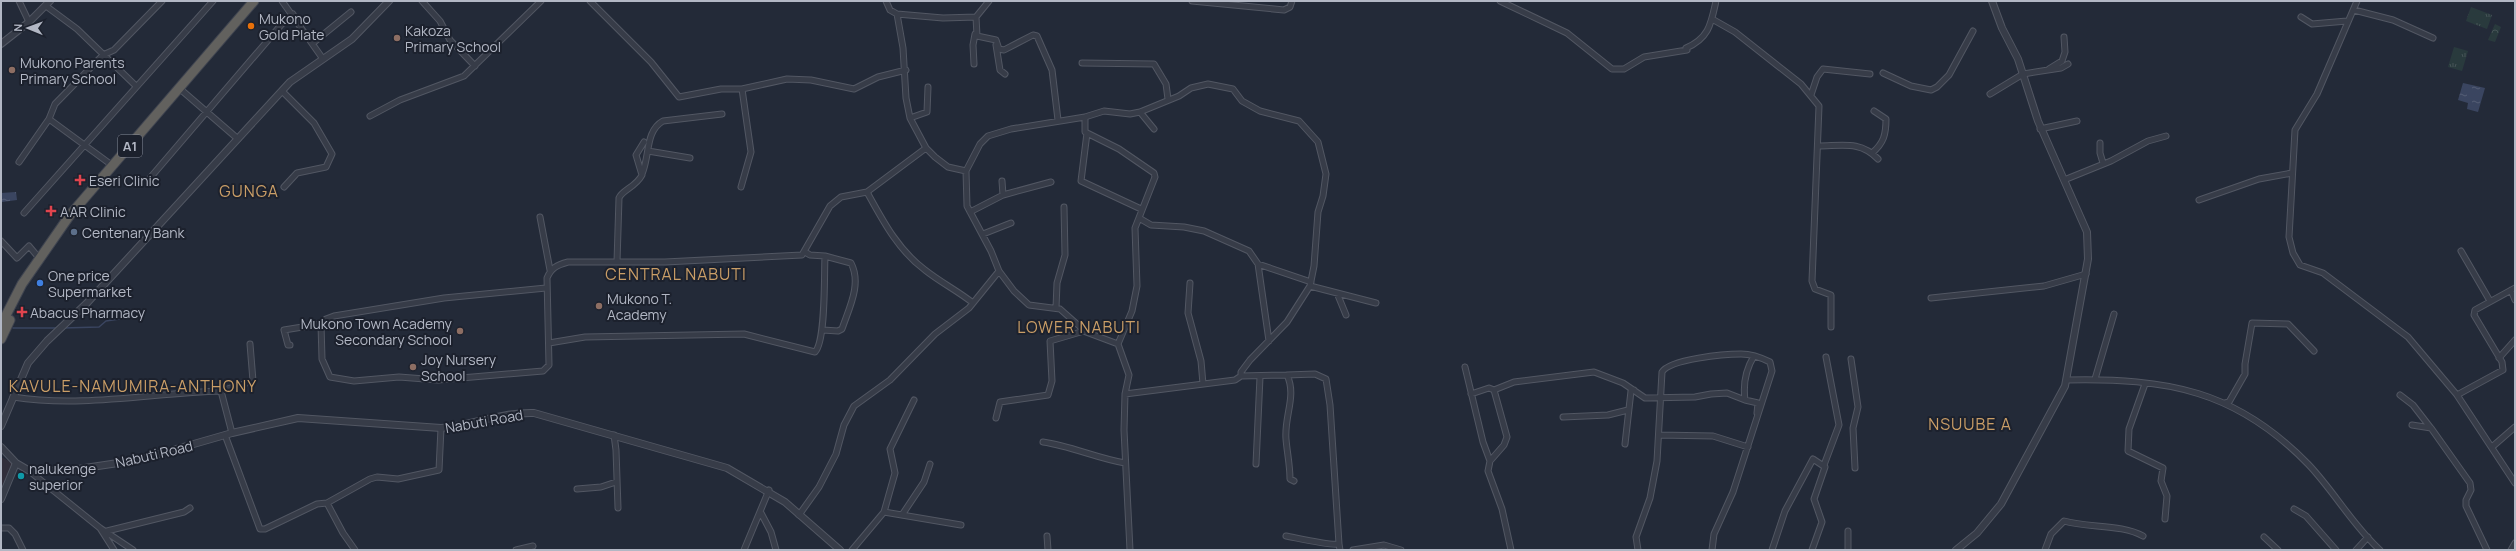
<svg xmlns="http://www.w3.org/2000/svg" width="2516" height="551" font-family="Manrope,sans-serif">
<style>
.medical{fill:#312e3a}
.grass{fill:url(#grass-tufts)}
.forest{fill:url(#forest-crowns)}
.water{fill:url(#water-ripples)}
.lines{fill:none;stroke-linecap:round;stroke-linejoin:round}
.stream{stroke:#3a4560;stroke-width:1.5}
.minor-casing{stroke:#525763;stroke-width:7}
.tertiary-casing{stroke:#525763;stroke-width:8}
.trunk-casing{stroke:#3f4450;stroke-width:11}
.minor{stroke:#373c48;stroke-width:5}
.tertiary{stroke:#373c48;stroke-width:6}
.trunk{stroke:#62615e;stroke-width:9}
.food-dot{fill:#e8710a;stroke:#1c212d;stroke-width:1.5}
.education-dot{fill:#8d6e63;stroke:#1c212d;stroke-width:1.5}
.health-dot{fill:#e0444e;stroke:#1c212d;stroke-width:1.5}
.service-dot{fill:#5c6f8a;stroke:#1c212d;stroke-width:1.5}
.shop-dot{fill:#3f7fe0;stroke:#1c212d;stroke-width:1.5}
.culture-dot{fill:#0f9aa8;stroke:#1c212d;stroke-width:1.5}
.labels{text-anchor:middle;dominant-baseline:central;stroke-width:4;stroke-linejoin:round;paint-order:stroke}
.shield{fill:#1c212d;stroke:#858a97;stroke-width:1}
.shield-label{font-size:13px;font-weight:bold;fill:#b2b7c4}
.poi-label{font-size:14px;fill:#b2b7c4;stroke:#1c212d;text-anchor:start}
.street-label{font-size:14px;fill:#b2b7c4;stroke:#1c212d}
.quarter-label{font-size:16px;letter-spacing:1px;fill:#ca9e67;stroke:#1c212d}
</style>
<defs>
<pattern id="grass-tufts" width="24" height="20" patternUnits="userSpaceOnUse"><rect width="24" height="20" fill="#293a3d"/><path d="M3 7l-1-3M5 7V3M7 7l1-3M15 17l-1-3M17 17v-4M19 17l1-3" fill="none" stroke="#465457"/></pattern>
<pattern id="forest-crowns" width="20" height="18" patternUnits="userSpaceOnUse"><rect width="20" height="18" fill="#293a3d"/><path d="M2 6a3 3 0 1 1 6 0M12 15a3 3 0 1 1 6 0" fill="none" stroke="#465457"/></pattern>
<pattern id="water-ripples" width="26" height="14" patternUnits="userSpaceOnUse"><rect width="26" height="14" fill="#3a4560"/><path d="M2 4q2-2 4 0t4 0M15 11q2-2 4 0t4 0" fill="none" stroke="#545e75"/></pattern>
</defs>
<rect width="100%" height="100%" fill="#232a38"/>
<!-- medical -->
<path class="medical" d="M 1,457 L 13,463 L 1,488 Z"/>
<!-- grass -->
<path class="grass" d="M 2471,7 L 2492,15 L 2487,29 L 2466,21 Z
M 2454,47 L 2468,51 L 2462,71 L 2448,67 Z"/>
<!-- forest -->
<path class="forest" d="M 2495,24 L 2501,27 L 2495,42 L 2488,40 Z"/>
<!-- water -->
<path class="water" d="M 2463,83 L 2485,88 L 2478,112 L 2467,109 L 2468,103 L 2458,100 Z
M 16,192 L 17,200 L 2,202 L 1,193 Z"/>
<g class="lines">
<!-- stream -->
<path class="stream" d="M 13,328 L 57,328
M 63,328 L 99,327 L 106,321 L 133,317"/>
<defs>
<path id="minor" d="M 19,1 L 29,22
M 282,1 L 323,59
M 422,1 L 440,21 L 450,40 L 475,66
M 590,1 L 651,62 L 679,97 L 721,89 L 742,89
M 886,1 L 890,10 L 897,14 L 903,48 L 906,98 L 910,118 L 926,148 L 935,157 L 948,167 L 966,171
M 1192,1 L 1284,10 L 1290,7 L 1292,1
M 1500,1 L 1567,33 L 1612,69 L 1624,69 L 1644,57 L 1687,50 L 1686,48 C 1709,38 1711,24 1716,1
M 2357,1 L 2317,94 L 2295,130 L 2289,237 L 2293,253 L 2300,265 L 2323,273 L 2408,337 L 2457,395 L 2515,483
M 46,6 L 77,29 L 136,86
M 2354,10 L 2393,20 L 2433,38
M 897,14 L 943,18 L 976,17 L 977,36 L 996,40 L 999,49 L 1004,50 L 1033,35 L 1037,36 L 1052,70 L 1058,120
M 976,17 L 989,1
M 2301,17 L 2312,24 L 2347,21
M 1712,19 L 1735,32 L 1801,84 L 1819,106 L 1812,281 L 1815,289 L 1831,295 L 1831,327
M 313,43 L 351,12
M 996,45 L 1000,70 L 1005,74
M 1082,63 L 1154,64 L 1166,84 L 1168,99
M 974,64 L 973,45 L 975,34
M 2049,69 L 2062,61 L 2065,52 L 2064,37
M 1883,73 L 1911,86 L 1931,90 L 1937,87 L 1949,75 L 1973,31
M 179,88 L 238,139
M 282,91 L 314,123 L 332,154 L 326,167 L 297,173 L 284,187
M 1990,94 L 2023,74 L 2061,68 L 2068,64
M 1811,95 L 1817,77 L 1823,69 L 1870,74
M 1140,112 L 1154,129
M 370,116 L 400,100 L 464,76 L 541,1
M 1085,117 L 1085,132 L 1119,149 L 1154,173 L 1155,177 L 1135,228 L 1137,286 L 1132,311 L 1118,344
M 910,118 L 927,112 L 928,87
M 49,119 L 113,166
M 2040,129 L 2077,121
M 1087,133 L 1081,181 L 1141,209
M 2100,143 L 2100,153 L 2103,163
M 1818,146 C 1841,146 1860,140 1878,159
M 648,151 L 690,158
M 1872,153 C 1884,143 1886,134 1886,119 L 1874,111
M 19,162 L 49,119 L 55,104 L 103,55 L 114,50 L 162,1
M 642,174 C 650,156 645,131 663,121 L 722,114
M 150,178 L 281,25 L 293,14
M 2064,180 L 2111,161 L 2148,141 L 2166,136
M 1002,181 L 1003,195
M 741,187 L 751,152 L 742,89 L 787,79 L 811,80 L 854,89 L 878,77 L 906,70
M 867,192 C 883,221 898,250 925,270 C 940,282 958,291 973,303
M 2199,200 L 2259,179 L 2292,173
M 970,212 L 1003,195 L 1051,182
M 24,213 L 213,1
M 540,217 L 550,270
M 1139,218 L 1151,225 L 1184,227 L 1204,231 L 1249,251 L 1258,264 L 1269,341
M 983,234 L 1011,223
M 1,241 L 17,258 L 29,246 L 39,258
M 2461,251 L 2490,301
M 617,262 L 619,198 C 622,190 636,187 642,175 L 636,155 L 644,142
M 1258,264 L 1311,282
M 1190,283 L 1188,313 L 1201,361 L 1203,384
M 1310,286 L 1376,303
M 546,288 L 444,298 L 334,316 L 326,319 L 321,324 L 322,359 L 330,377 L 354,381 L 399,377 L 438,380 L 543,371 L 549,365 L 547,278 C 551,268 557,265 568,262 L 665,262 L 802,255 L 830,206 L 841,197 L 867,192 L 926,148
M 2511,290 L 2515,300
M 1337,293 L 1346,315
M 1931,298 L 2044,286 L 2086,274
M 1056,308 L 1057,283 L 1065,255 L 1064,207
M 823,330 L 838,331 L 842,329 C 849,308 862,284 851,263 L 825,256
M 549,343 L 585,337 L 744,334 L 815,352 C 826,341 824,274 825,256 L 810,255 L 805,252
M 290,345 L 288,345 L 284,330 L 321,324
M 1754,356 C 1746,369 1743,385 1745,400 L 1758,403 L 1757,413
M 2499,358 L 2515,340
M 1851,359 L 1858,407 L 1853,428 L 1855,468
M 1465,367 L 1483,442 L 1490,461
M 1287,375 L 1315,374 L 1326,379 L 1330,405 L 1339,544
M 1241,376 L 1287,375 C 1297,396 1284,416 1286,439 C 1287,452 1290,465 1290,479 L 1294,481
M 2095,379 L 2114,314
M 2067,380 C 2167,378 2236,390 2308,464 C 2334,491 2353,526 2380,550
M 2145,384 L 2129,429 L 2128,451 L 2163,468 L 2161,481 L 2167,496 L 2165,519
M 1494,390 L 1507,437 L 1504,445 L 1490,461 L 1488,471 L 1502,509 L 1511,550
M 221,391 L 253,381 L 250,344
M 1125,394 L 1235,380 L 1241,376 L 1241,372 L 1250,360 L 1287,322 L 1310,286 L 1314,266 L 1318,212 L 1323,196 L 1326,174 L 1318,142 L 1299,121 L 1260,111 L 1242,101 L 1233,89 L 1208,84 L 1191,88 L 1179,96 L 1140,112 L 1130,114 L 1104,111 L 1085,117 L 1011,129 L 988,136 L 980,144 L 966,171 L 967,206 L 991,251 L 999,271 L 1014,291 L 1029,305 L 1060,309 L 1086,332 L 1118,344 L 1129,375 L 1125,394 L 1124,430 L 1130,550
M 1471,394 L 1489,388 L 1494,390 L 1514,382 L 1594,372 L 1623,383 L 1645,398 L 1695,397 L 1711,394 L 1727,393 L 1745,400
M 2400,395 L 2413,405 L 2430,427
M 2457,395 L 2503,370 L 2502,362 L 2474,315 L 2475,310 L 2515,288
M 13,397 C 82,408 152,393 221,391 L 232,433
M 2225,403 L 2229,402 L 2245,374 L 2245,364 L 2252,323 L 2288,324 L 2314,351
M 1563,417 L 1608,415 L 1628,410
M 996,418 L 1000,402 L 1048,395 L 1052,381 L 1050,341 L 1084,331
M 2412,425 L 2431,428 L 2470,483 L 2471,490 L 2466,500 L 2466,506 L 2487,550
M 225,435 L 260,529 L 265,529 L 317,504 L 327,503 L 343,533 L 355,550
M 614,435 L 616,450 L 618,508
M 1659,435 L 1713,436 L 1748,447
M 1043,442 C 1071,446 1096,458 1125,463
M 1625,444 L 1631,391 L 1634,390
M 2492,447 L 2515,427
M 1256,464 L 1260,377
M 1824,465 L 1839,425 L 1826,357
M 28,470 L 100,528 L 133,550
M 577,489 L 601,487 L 616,482
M 327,503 L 370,479 L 377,477 L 398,479 L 439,470 L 441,428
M 2294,509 L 2306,516 L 2336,550
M 884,512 L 961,525
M 761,513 L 771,532 L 776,550
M 799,515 L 819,487 L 836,454 L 844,425 L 854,406 L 890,380 L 935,334 L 969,308 L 999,271
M 902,515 L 924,482 L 930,464
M 1,528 L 9,528 L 15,534 L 23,550
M 100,528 L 114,550
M 107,531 L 184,512 L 190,508
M 1848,531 L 1848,550
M 1047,536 L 1048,550
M 1286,536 C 1297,538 1331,546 1339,544 L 1340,550
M 2264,537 L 2278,550
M 516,550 L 533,546
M 744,550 L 769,490
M 852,550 L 884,512 L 895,473 L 890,449 L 914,400
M 1353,550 L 1384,545 L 1401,550
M 1638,550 L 1636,537 L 1650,498 L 1657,461 L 1662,372 C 1670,359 1725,354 1741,354 C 1750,354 1762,358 1770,362 L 1772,371 L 1733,492 L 1714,534 L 1712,550
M 1772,550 L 1785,511 L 1813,459 L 1825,467 L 1814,499 L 1822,522 L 1812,550
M 2045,550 L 2051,534 L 2064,521 C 2088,528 2122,524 2143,536
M 2356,550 L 2368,537
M 2511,550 L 2515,543"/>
<path id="tertiary" d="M 1,44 L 29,22 L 50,1
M 1,426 L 28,363 L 47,341 L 87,303 L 290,82 L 352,39 L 389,1
M 1,447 L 16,463 L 28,470 L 65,471 L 138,460 L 232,433 L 298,418 L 441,428 C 472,425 502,412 534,413 L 727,468 L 785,502 L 840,550
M 1,499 L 16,463
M 1956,550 L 1977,533 L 2001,504 L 2065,386 L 2088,259 L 2087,232 L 2038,121 L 2018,59 L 2002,28 L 1992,1"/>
<path id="trunk" d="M 1,325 L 22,284 L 70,215 L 254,1
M 1,339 L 10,320"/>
</defs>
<!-- minor casing -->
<use href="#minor" class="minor-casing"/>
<!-- tertiary casing -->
<use href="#tertiary" class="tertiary-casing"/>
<!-- trunk casing -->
<use href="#trunk" class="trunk-casing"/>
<!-- minor -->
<use href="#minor" class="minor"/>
<!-- tertiary -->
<use href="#tertiary" class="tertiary"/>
<!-- trunk -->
<use href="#trunk" class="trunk"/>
</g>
<!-- markers -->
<circle class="food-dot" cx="251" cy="26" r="4"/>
<g class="education-dot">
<circle cx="397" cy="38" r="4"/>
<circle cx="12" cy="70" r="4"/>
<circle cx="599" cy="306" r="4"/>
<circle cx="460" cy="331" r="4"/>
<circle cx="413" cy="367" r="4"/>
</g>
<g class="health-dot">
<path d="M78 174h4v4h4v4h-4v4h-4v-4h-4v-4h4z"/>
<path d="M49 205h4v4h4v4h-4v4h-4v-4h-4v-4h4z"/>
<path d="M20 306h4v4h4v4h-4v4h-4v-4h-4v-4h4z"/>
</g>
<circle class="service-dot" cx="74" cy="232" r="4"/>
<circle class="shop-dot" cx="40" cy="283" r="4"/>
<circle class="culture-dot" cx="21" cy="476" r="4"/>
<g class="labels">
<!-- shield labels -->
<rect class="shield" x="118" y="135" width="24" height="22" rx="3"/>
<g class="shield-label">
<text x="130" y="146">A1</text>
</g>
<!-- poi labels -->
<g class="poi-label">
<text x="259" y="18">Mukono<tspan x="259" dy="16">Gold Plate</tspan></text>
<text x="405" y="30">Kakoza<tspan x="405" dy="16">Primary School</tspan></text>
<text x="20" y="62">Mukono Parents<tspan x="20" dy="16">Primary School</tspan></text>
<text x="89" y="180">Eseri Clinic</text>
<text x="60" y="211">AAR Clinic</text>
<text x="82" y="232">Centenary Bank</text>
<text x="48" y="275">One price<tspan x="48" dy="16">Supermarket</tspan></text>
<text x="607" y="298">Mukono T.<tspan x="607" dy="16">Academy</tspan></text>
<text x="30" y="312">Abacus Pharmacy</text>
<text x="452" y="323" text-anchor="end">Mukono Town Academy<tspan x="452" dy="16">Secondary School</tspan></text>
<text x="421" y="359">Joy Nursery<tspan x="421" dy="16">School</tspan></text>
<text x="29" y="468">nalukenge<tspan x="29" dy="16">superior</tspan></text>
</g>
<!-- street labels -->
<g class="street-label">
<text transform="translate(484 421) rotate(-10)">Nabuti Road</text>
<text transform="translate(154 454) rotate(-13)">Nabuti Road</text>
</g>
<!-- quarter labels -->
<g class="quarter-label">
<text x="249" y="191">GUNGA</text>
<text x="676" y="274">CENTRAL NABUTI</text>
<text x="1079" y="327">LOWER NABUTI</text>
<text x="133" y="386">KAVULE-NAMUMIRA-ANTHONY</text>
<text x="1970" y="424">NSUUBE A</text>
</g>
</g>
<!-- border -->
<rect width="2516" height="551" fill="none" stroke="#b2b7c4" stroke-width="4"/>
<!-- north arrow -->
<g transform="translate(28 28) rotate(271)" stroke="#1c212d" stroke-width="3" paint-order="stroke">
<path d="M0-3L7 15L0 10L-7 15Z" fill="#b2b7c4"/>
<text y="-6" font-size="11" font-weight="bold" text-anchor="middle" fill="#b2b7c4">N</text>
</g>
</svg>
